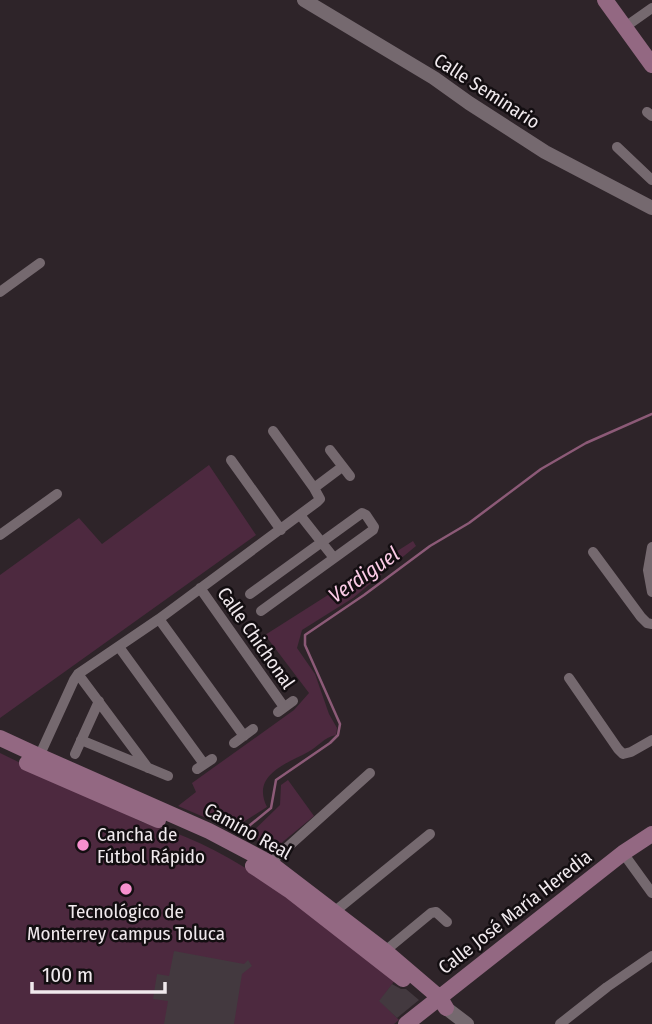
<svg xmlns="http://www.w3.org/2000/svg" width="652" height="1024" font-family="'Fira Sans Condensed',sans-serif">
<style>
.green{fill:#4d293f}
.lines{fill:none;stroke-linecap:round;stroke-linejoin:round}
.stream{stroke:#8c5a77;stroke-width:2.5}
.building{fill:#43393f}
.minor{stroke:#75696f;stroke-width:10}
.tertiary{stroke:#75696f;stroke-width:14}
.secondary{stroke:#936882;stroke-width:16}
.poi-dot{fill:#f790ce;stroke:#130e11;stroke-width:2.5}
.labels{text-anchor:middle;dominant-baseline:central;stroke-width:5;stroke-linejoin:round;paint-order:stroke}
.street-label{font-size:19px;fill:#f0e9ed;stroke:#130e11}
.poi-label{font-size:19px;fill:#f0e9ed;stroke:#130e11;text-anchor:start}
.water-label{font-size:21px;font-style:italic;fill:#fbcbe6;stroke:#130e11}
</style>
<rect width="100%" height="100%" fill="#2e2429"/>
<!-- green -->
<path class="green" d="M 209,465 L 256,535 L 0,718 L 0,575 L 79,518 L 102,544 Z
M 413,541 L 416,546 L 353,598 L 302,630 L 297,648 L 315,674 L 329,714 L 337,728 L 336,735 C 323,738 319,746 308,752 C 286,764 251,775 267,807 L 232,829 L 178,806 L 196,792 L 192,783 L 294,710 L 309,693 L 265,635 Z
M 0,753 L 142,822 C 240,848 317,919 395,980 L 380,1001 L 399,1020 L 394,1024 L 0,1024 Z
M 288,780 L 314,816 L 273,850 L 249,835 L 280,805 L 281,785 Z"/>
<g class="lines">
<!-- stream -->
<path class="stream" d="M 244,830 L 271,808 L 276,780 L 330,743 L 338,735 L 340,724 L 305,645 L 305,635 L 364,595 L 430,546 L 469,523 L 541,469 L 586,443 L 652,414"/>
</g>
<!-- building -->
<path class="building" d="M 174,951 L 244,964 L 248,960 L 252,966 L 242,974 L 234,1024 L 164,1024 L 168,1001 L 153,999 L 157,974 L 169,976 Z
M 392,984 L 401,989 L 406,989 L 419,1000 L 397,1018 L 379,1001 Z"/>
<g class="lines">
<!-- minor -->
<path class="minor" d="M 625,27 L 652,8
M 647,112 L 652,116
M 617,147 L 652,180
M 0,292 L 40,263
M 330,450 L 350,476
M 231,460 L 281,530
M 314,488 L 342,467
M 300,515 L 334,558
M 0,535 L 57,494
M 652,547 L 648,570 L 652,592
M 593,552 L 641,617 L 647,623 L 652,624
M 200,588 L 284,707
M 250,594 L 362,513 L 366,515 L 374,527 L 373,530 L 261,611
M 159,619 L 244,736
M 119,647 L 204,764
M 78,674 L 148,768
M 569,678 L 618,749 L 623,754 L 631,752 L 652,740
M 278,712 L 293,701
M 81,740 L 168,776
M 234,743 L 253,729
M 75,754 L 99,701
M 37,761 L 74,680 L 78,674 L 159,619 L 317,502 L 320,499 L 314,488 L 273,431
M 197,769 L 212,759
M 623,853 L 652,893
M 270,863 L 370,773
M 334,912 L 430,834
M 385,951 L 431,913 L 436,912 L 447,922
M 560,1024 L 607,987 L 652,956"/>
<!-- tertiary -->
<path class="tertiary" d="M 304,0 L 434,78 L 469,103 L 545,152 L 652,208
M 446,1008 L 467,1024"/>
<!-- secondary -->
<path class="secondary" d="M 605,0 L 652,65
M 0,738 L 39,756 L 209,831 L 270,863 L 385,951 L 440,998 L 446,1008
M 27,763 L 158,820
M 253,866 L 289,890 L 403,979
M 406,1024 L 623,853 L 652,834"/>
</g>
<!-- markers -->
<g class="poi-dot">
<circle cx="83" cy="845" r="7"/>
<circle cx="126" cy="889" r="7"/>
</g>
<g class="labels">
<!-- street labels -->
<g class="street-label">
<text transform="translate(487 91) rotate(33)">Calle Seminario</text>
<text transform="translate(256 638) rotate(55)">Calle Chichonal</text>
<text transform="translate(248 831) rotate(29)">Camino Real</text>
<text transform="translate(515 912) rotate(-38)">Calle José María Heredia</text>
</g>
<!-- poi labels -->
<g class="poi-label">
<text x="97" y="834">Cancha de<tspan x="97" dy="22">Fútbol Rápido</tspan></text>
<text x="126" y="911" text-anchor="middle">Tecnológico de<tspan x="126" dy="22">Monterrey campus Toluca</tspan></text>
</g>
<!-- water labels -->
<g class="water-label">
<text transform="translate(364 575) rotate(-35)">Verdiguel</text>
</g>
</g>
<!-- scale -->
<path d="M32 982v10h133v-10" fill="none" stroke="#f0e9ed" stroke-width="3.5"/>
<text x="42" y="982" font-size="21" fill="#f0e9ed" stroke="#130e11" stroke-width="5" paint-order="stroke">100 m</text>
</svg>
